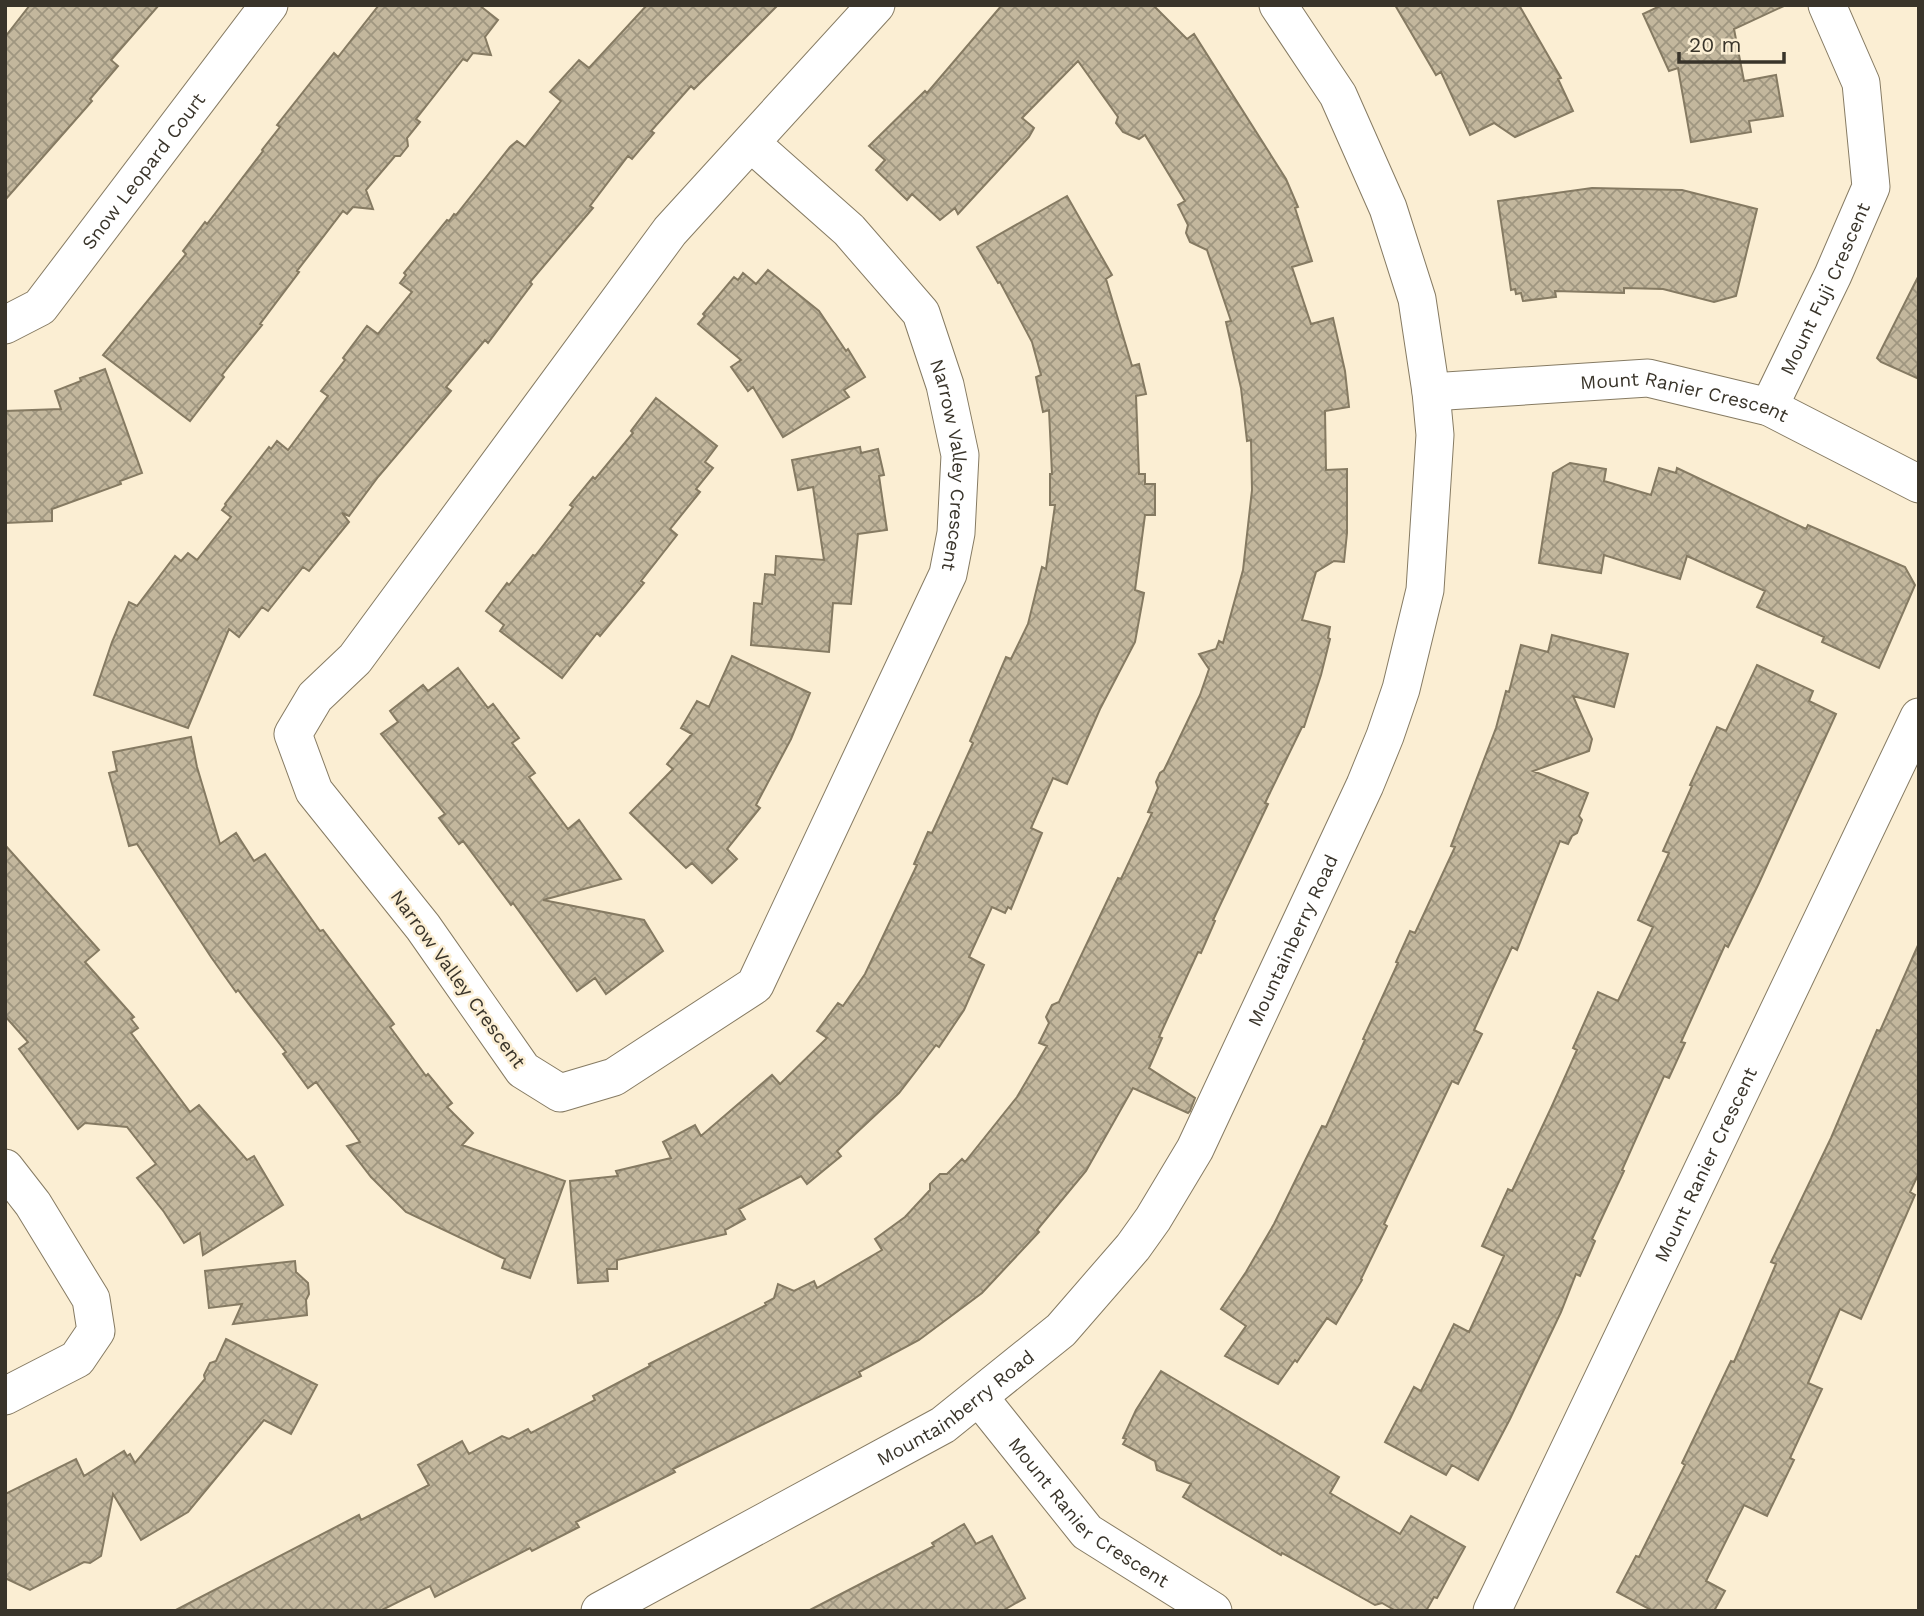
<svg xmlns="http://www.w3.org/2000/svg" width="1924" height="1616" font-family="'Work Sans',sans-serif">
<style>
.building{fill:url(#building-cross-hatch);stroke:#857a62;stroke-width:2}
.lines{fill:none;stroke-linecap:round;stroke-linejoin:round}
.street-casing{stroke:#867b63;stroke-width:39}
.street{stroke:#fff;stroke-width:37}
.labels{text-anchor:middle;dominant-baseline:central;stroke-width:5;stroke-linejoin:round;paint-order:stroke}
.street-label{font-size:19px;fill:#39342a;stroke:#fbeed3}
</style>
<defs>
<pattern id="building-cross-hatch" width="8" height="8" patternUnits="userSpaceOnUse" patternTransform="scale(1.75)"><rect width="8" height="8" fill="#c3b79d"/><path d="M0 0l8 8M0 8l8-8" fill="none" stroke="#9f9680"/></pattern>
</defs>
<rect width="100%" height="100%" fill="#fbeed3"/>
<!-- building -->
<path class="building" d="M 30,5 L 159,5 L 111,60 L 118,66 L 90,99 L 92,101 L 5,200 L 5,37 Z
M 379,5 L 479,5 L 498,20 L 485,37 L 491,55 L 473,53 L 467,61 L 463,59 L 416,119 L 420,122 L 407,138 L 408,146 L 400,156 L 395,156 L 366,190 L 373,209 L 353,207 L 347,214 L 343,211 L 297,271 L 299,272 L 260,324 L 262,325 L 222,375 L 224,377 L 190,421 L 103,355 L 186,254 L 183,251 L 205,222 L 207,224 L 263,151 L 262,150 L 280,127 L 277,125 L 334,53 L 338,57 Z
M 647,5 L 778,5 L 694,89 L 691,86 L 651,131 L 654,133 L 632,159 L 628,156 L 590,206 L 593,208 L 530,282 L 532,284 L 488,343 L 485,340 L 446,387 L 451,391 L 378,477 L 349,516 L 342,513 L 349,522 L 309,571 L 303,567 L 268,611 L 262,607 L 239,637 L 229,629 L 188,728 L 94,695 L 112,642 L 129,602 L 137,606 L 175,556 L 181,561 L 188,553 L 197,560 L 231,517 L 222,510 L 226,505 L 225,504 L 269,447 L 271,449 L 277,441 L 288,450 L 328,396 L 321,391 L 345,360 L 343,358 L 367,326 L 378,334 L 412,292 L 400,283 L 406,275 L 404,273 L 447,220 L 449,221 L 454,214 L 456,215 L 510,147 L 517,141 L 525,147 L 561,101 L 550,92 L 579,60 L 589,68 Z
M 1002,5 L 1153,5 L 1187,39 L 1194,34 L 1286,179 L 1298,207 L 1295,208 L 1312,261 L 1292,267 L 1311,324 L 1333,318 L 1345,371 L 1349,407 L 1325,411 L 1326,470 L 1347,469 L 1347,533 L 1344,562 L 1334,561 L 1316,572 L 1302,620 L 1330,627 L 1328,638 L 1330,639 L 1321,675 L 1304,727 L 1302,727 L 1265,803 L 1268,804 L 1213,920 L 1215,921 L 1201,953 L 1198,952 L 1159,1037 L 1162,1038 L 1149,1068 L 1195,1098 L 1190,1111 L 1188,1113 L 1133,1088 L 1086,1171 L 1037,1230 L 1039,1232 L 982,1293 L 919,1340 L 859,1372 L 861,1376 L 673,1469 L 675,1472 L 576,1522 L 579,1527 L 532,1551 L 530,1548 L 435,1597 L 430,1586 L 380,1611 L 174,1611 L 359,1515 L 361,1520 L 429,1485 L 418,1465 L 462,1441 L 469,1454 L 502,1436 L 509,1439 L 528,1429 L 531,1433 L 595,1400 L 593,1396 L 650,1366 L 649,1364 L 766,1305 L 765,1303 L 774,1298 L 778,1284 L 794,1291 L 814,1281 L 817,1288 L 882,1250 L 875,1239 L 905,1217 L 930,1190 L 930,1184 L 940,1174 L 947,1174 L 962,1159 L 965,1162 L 1017,1097 L 1047,1046 L 1039,1043 L 1049,1023 L 1046,1017 L 1052,1005 L 1059,1002 L 1118,878 L 1121,879 L 1152,813 L 1148,812 L 1158,788 L 1156,782 L 1160,773 L 1164,770 L 1200,695 L 1209,669 L 1199,654 L 1216,649 L 1219,641 L 1223,643 L 1243,570 L 1252,490 L 1251,440 L 1247,441 L 1241,388 L 1226,322 L 1231,321 L 1207,250 L 1190,242 L 1186,233 L 1188,225 L 1178,205 L 1185,201 L 1145,135 L 1139,139 L 1123,132 L 1116,123 L 1118,117 L 1078,61 L 1022,118 L 1034,128 L 1029,137 L 958,214 L 955,208 L 940,220 L 912,194 L 907,200 L 876,170 L 885,160 L 869,146 L 925,91 L 927,93 Z
M 1395,5 L 1519,5 L 1561,78 L 1558,79 L 1573,111 L 1515,137 L 1494,123 L 1470,135 L 1441,72 L 1436,75 Z
M 1662,5 L 1786,5 L 1734,29 L 1744,81 L 1776,75 L 1783,116 L 1749,121 L 1751,132 L 1691,142 L 1678,68 L 1669,71 L 1643,14 Z
M 1592,188 L 1682,190 L 1757,209 L 1736,296 L 1714,302 L 1663,289 L 1624,288 L 1624,293 L 1555,291 L 1556,297 L 1523,301 L 1521,293 L 1516,294 L 1515,289 L 1511,290 L 1498,201 Z
M 1067,196 L 1112,275 L 1106,279 L 1132,366 L 1139,364 L 1146,394 L 1136,396 L 1139,474 L 1145,474 L 1145,484 L 1155,484 L 1155,515 L 1145,515 L 1135,590 L 1144,593 L 1135,642 L 1100,709 L 1067,784 L 1053,778 L 1031,828 L 1042,833 L 1011,909 L 1008,907 L 1005,913 L 992,907 L 969,957 L 984,965 L 964,1010 L 939,1047 L 936,1045 L 899,1093 L 837,1151 L 841,1156 L 807,1184 L 801,1176 L 739,1209 L 745,1219 L 725,1230 L 726,1234 L 617,1260 L 617,1269 L 607,1269 L 608,1281 L 578,1283 L 570,1181 L 618,1176 L 616,1171 L 671,1158 L 663,1142 L 695,1125 L 701,1136 L 772,1075 L 780,1084 L 827,1038 L 817,1031 L 838,1003 L 843,1006 L 865,974 L 917,865 L 914,864 L 928,832 L 932,833 L 973,743 L 970,741 L 1006,657 L 1011,659 L 1028,624 L 1042,567 L 1046,569 L 1055,505 L 1050,505 L 1050,474 L 1052,474 L 1049,410 L 1043,412 L 1036,377 L 1041,375 L 1032,342 L 1000,282 L 998,283 L 977,247 Z
M 768,270 L 819,311 L 846,351 L 848,349 L 865,377 L 844,390 L 849,397 L 783,437 L 753,387 L 748,391 L 731,367 L 741,360 L 698,324 L 705,316 L 703,314 L 734,277 L 738,280 L 743,273 L 756,284 Z
M 1919,275 L 1919,379 L 1881,362 L 1877,358 Z
M 105,369 L 142,473 L 120,481 L 121,484 L 52,509 L 52,521 L 5,523 L 5,411 L 61,409 L 55,391 L 81,381 L 80,378 Z
M 656,398 L 717,446 L 705,462 L 713,468 L 696,489 L 700,492 L 670,529 L 677,535 L 641,581 L 644,583 L 600,636 L 597,633 L 562,678 L 500,631 L 504,625 L 486,611 L 507,583 L 509,585 L 533,555 L 535,556 L 573,507 L 570,505 L 593,477 L 595,479 L 633,433 L 631,431 Z
M 860,447 L 861,453 L 878,449 L 884,475 L 879,476 L 887,530 L 858,534 L 851,604 L 833,603 L 829,652 L 751,645 L 754,603 L 762,604 L 765,574 L 775,575 L 776,556 L 824,560 L 813,487 L 798,490 L 792,460 Z
M 1570,463 L 1606,469 L 1604,481 L 1651,495 L 1659,468 L 1676,473 L 1677,468 L 1806,529 L 1808,525 L 1905,567 L 1915,585 L 1879,668 L 1822,642 L 1824,637 L 1757,607 L 1765,591 L 1687,556 L 1680,579 L 1604,555 L 1601,573 L 1539,563 L 1553,473 Z
M 1552,635 L 1628,654 L 1614,707 L 1573,696 L 1592,739 L 1589,751 L 1533,771 L 1588,793 L 1579,816 L 1582,820 L 1577,833 L 1572,836 L 1568,844 L 1560,841 L 1517,950 L 1512,947 L 1474,1030 L 1482,1034 L 1458,1084 L 1452,1081 L 1433,1121 L 1384,1224 L 1387,1226 L 1361,1279 L 1362,1280 L 1336,1324 L 1327,1318 L 1297,1362 L 1295,1360 L 1278,1384 L 1225,1356 L 1246,1326 L 1221,1309 L 1246,1272 L 1274,1224 L 1322,1126 L 1326,1127 L 1365,1040 L 1363,1039 L 1398,963 L 1396,962 L 1410,931 L 1415,933 L 1455,847 L 1451,846 L 1496,728 L 1506,691 L 1509,692 L 1521,645 L 1548,652 Z
M 732,656 L 810,693 L 791,739 L 756,805 L 760,808 L 727,849 L 737,859 L 712,883 L 692,863 L 686,868 L 630,813 L 673,769 L 667,764 L 692,734 L 681,728 L 697,701 L 709,707 Z
M 1757,665 L 1813,691 L 1809,701 L 1836,714 L 1759,883 L 1728,947 L 1725,945 L 1681,1042 L 1685,1043 L 1669,1078 L 1664,1076 L 1622,1170 L 1624,1171 L 1592,1239 L 1595,1241 L 1580,1276 L 1576,1274 L 1561,1312 L 1510,1419 L 1478,1480 L 1452,1465 L 1446,1475 L 1385,1442 L 1414,1387 L 1421,1391 L 1454,1324 L 1469,1332 L 1504,1256 L 1482,1246 L 1508,1189 L 1512,1191 L 1551,1108 L 1577,1050 L 1573,1048 L 1598,992 L 1618,1001 L 1653,927 L 1638,920 L 1669,853 L 1663,851 L 1692,786 L 1690,785 L 1717,727 L 1726,731 Z
M 458,668 L 488,708 L 493,704 L 519,738 L 512,743 L 535,773 L 529,777 L 568,829 L 579,820 L 621,879 L 543,900 L 644,920 L 663,951 L 606,994 L 595,978 L 577,991 L 513,903 L 511,905 L 463,841 L 459,844 L 439,818 L 445,814 L 381,734 L 398,722 L 390,711 L 423,685 L 428,691 Z
M 191,737 L 197,767 L 220,844 L 236,833 L 254,861 L 265,854 L 320,931 L 323,930 L 394,1024 L 390,1027 L 426,1076 L 428,1074 L 452,1103 L 447,1107 L 473,1133 L 462,1145 L 565,1181 L 530,1278 L 502,1268 L 505,1259 L 406,1212 L 371,1177 L 347,1146 L 360,1142 L 316,1082 L 308,1088 L 283,1054 L 286,1052 L 238,990 L 236,992 L 211,957 L 137,844 L 129,846 L 109,773 L 117,771 L 113,752 Z
M 5,845 L 99,950 L 85,962 L 134,1017 L 131,1019 L 138,1028 L 131,1033 L 190,1112 L 199,1105 L 247,1160 L 254,1156 L 283,1205 L 203,1255 L 200,1233 L 184,1243 L 164,1212 L 137,1178 L 156,1164 L 127,1127 L 85,1123 L 78,1129 L 19,1049 L 28,1042 L 5,1016 Z
M 1919,943 L 1919,1173 L 1910,1192 L 1915,1195 L 1861,1319 L 1840,1309 L 1808,1383 L 1822,1389 L 1790,1458 L 1794,1460 L 1767,1516 L 1744,1505 L 1706,1581 L 1725,1591 L 1714,1611 L 1653,1611 L 1617,1592 L 1636,1556 L 1639,1557 L 1685,1465 L 1682,1463 L 1731,1361 L 1734,1362 L 1776,1264 L 1771,1262 L 1831,1138 L 1862,1065 L 1877,1030 L 1880,1031 Z
M 295,1261 L 296,1272 L 308,1283 L 309,1294 L 306,1300 L 307,1315 L 233,1324 L 242,1304 L 209,1308 L 205,1271 Z
M 226,1339 L 317,1385 L 291,1434 L 264,1420 L 188,1512 L 141,1540 L 113,1494 L 101,1556 L 90,1563 L 84,1562 L 30,1590 L 5,1578 L 5,1494 L 76,1459 L 84,1476 L 124,1451 L 127,1456 L 130,1454 L 135,1463 L 205,1379 L 204,1375 L 210,1363 L 216,1361 Z
M 1161,1371 L 1339,1477 L 1330,1493 L 1400,1534 L 1411,1516 L 1465,1547 L 1437,1598 L 1434,1597 L 1426,1611 L 1396,1611 L 1382,1603 L 1375,1605 L 1282,1553 L 1281,1555 L 1183,1497 L 1191,1484 L 1157,1470 L 1155,1461 L 1123,1444 L 1126,1439 L 1123,1438 L 1136,1410 Z
M 964,1524 L 976,1544 L 992,1536 L 1025,1598 L 1002,1611 L 808,1611 L 934,1546 L 932,1543 Z"/>
<g class="lines">
<defs>
<g id="street">
<path id="s1" d="M 752,144 L 849,230 L 921,313 L 945,385 L 960,455 L 956,533 L 948,574 L 755,985 L 614,1077 L 560,1093 L 523,1070 L 423,927 L 314,791 L 293,734 L 315,697 L 355,659 L 670,231 L 876,5"/>
<path id="s2" d="M 5,325 L 40,307 L 269,5"/>
<path id="s3" d="M 1431,392 L 1648,378 L 1769,407 L 1919,484"/>
<path id="s4" d="M 1769,407 L 1833,275 L 1871,187 L 1861,83 L 1827,5"/>
<path d="M 5,1168 L 33,1204 L 91,1299 L 96,1331 L 77,1359 L 5,1396"/>
<path id="s5" d="M 979,1397 L 1087,1532 L 1213,1611"/>
<path id="s6" d="M 600,1611 L 943,1425 L 1061,1330 L 1133,1247 L 1153,1219 L 1195,1149 L 1365,785 L 1385,736 L 1401,689 L 1425,590 L 1435,435 L 1431,392 L 1417,299 L 1388,208 L 1338,95 L 1278,5"/>
<path id="s7" d="M 1492,1611 L 1919,717"/>
</g>
</defs>
<!-- street casing -->
<use href="#street" class="street-casing"/>
<!-- street -->
<use href="#street" class="street"/>
</g>
<g class="labels">
<!-- street labels -->
<g class="street-label">
<text stroke="none"><textPath href="#s2" startOffset="210">Snow Leopard Court</textPath></text>
<text stroke="none"><textPath href="#s4" startOffset="131">Mount Fuji Crescent</textPath></text>
<text stroke="none"><textPath href="#s3" startOffset="256">Mount Ranier Crescent</textPath></text>
<text stroke="none"><textPath href="#s1" startOffset="396">Narrow Valley Crescent</textPath></text>
<text stroke="none"><textPath href="#s6" startOffset="998">Mountainberry Road</textPath></text>
<text transform="translate(458 979) rotate(54)">Narrow Valley Crescent</text>
<text stroke="none"><textPath href="#s7" startOffset="495">Mount Ranier Crescent</textPath></text>
<text stroke="none"><textPath href="#s6" startOffset="410">Mountainberry Road</textPath></text>
<text stroke="none"><textPath href="#s5" startOffset="161">Mount Ranier Crescent</textPath></text>
</g>
</g>
<!-- border -->
<rect width="1924" height="1616" fill="none" stroke="#39342a" stroke-width="14"/>
<!-- scale -->
<path d="M1679 52v10h105v-10" fill="none" stroke="#39342a" stroke-width="3.5"/>
<text x="1689" y="52" font-size="21" fill="#39342a" stroke="#fbeed3" stroke-width="5" paint-order="stroke">20 m</text>
</svg>
